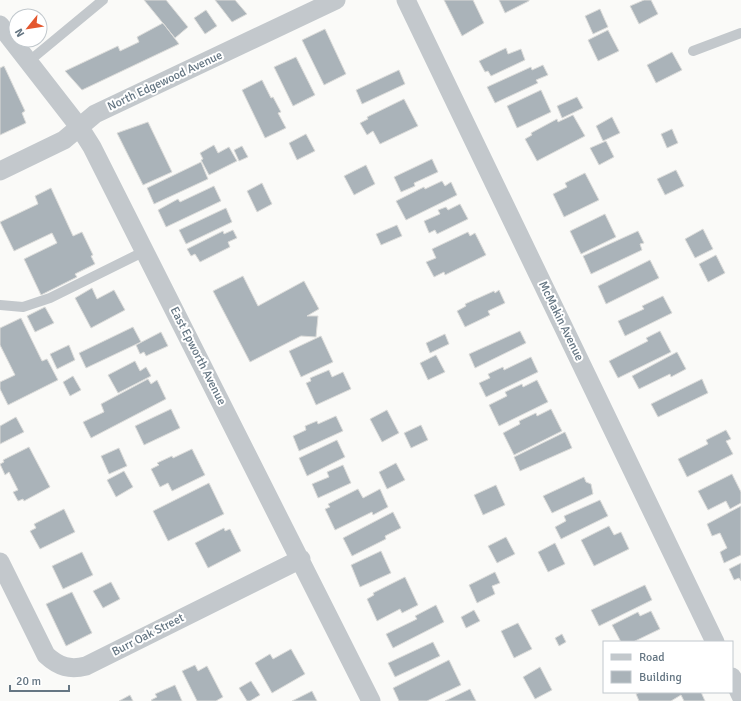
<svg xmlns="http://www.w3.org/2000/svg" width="741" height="701" font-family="Signika,sans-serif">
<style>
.building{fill:#aab3b9;stroke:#dcdcda}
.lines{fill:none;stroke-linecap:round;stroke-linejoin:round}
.lane{stroke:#c3c8cc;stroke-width:10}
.street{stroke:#c3c8cc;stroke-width:19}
.labels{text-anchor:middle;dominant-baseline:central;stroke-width:4;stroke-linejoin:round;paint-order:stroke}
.street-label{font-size:12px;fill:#657683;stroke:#fff}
</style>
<rect width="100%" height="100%" fill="#fafaf8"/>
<!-- building -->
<path class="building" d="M 144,0 L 166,0 L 188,27 L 175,38 Z
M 215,0 L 235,0 L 247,14 L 232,22 Z
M 444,0 L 473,0 L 484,23 L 462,36 Z
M 499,0 L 529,0 L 529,1 L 505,13 Z
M 644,0 L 651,0 L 658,14 L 639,24 L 630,6 Z
M 600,9 L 608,27 L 593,34 L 585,16 Z
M 206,10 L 217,26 L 205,34 L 194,18 Z
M 163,23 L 179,44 L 82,90 L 65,71 L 118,46 L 120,51 L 139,42 L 137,37 Z
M 325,29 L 346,74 L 324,85 L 302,40 Z
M 608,30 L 619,51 L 598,61 L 588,40 Z
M 506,48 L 508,54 L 521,49 L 525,60 L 491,76 L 488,71 L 485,72 L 479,61 Z
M 672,52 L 682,70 L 656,83 L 647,65 Z
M 296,57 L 315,95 L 293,106 L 274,67 Z
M 543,65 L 548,75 L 536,80 L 538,83 L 495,103 L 487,87 L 531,67 L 532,70 Z
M 4,66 L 25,111 L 22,113 L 26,123 L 0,135 L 0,68 Z
M 399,70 L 405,84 L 362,104 L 356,90 Z
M 262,80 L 271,98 L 273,97 L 281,112 L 278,113 L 286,128 L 265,138 L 242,90 Z
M 541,90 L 551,112 L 517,128 L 507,106 Z
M 577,97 L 583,108 L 562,118 L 557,106 Z
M 404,99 L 418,126 L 380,144 L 373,131 L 367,135 L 360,123 L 368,119 L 367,117 Z
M 573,115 L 585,136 L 537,161 L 525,139 L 532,135 L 531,133 L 557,119 L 558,122 Z
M 612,117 L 620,133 L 603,141 L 596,126 Z
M 148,122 L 172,172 L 143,185 L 117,133 Z
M 672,129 L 678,143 L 667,148 L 661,134 Z
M 306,134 L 315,151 L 297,160 L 289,143 Z
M 606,141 L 614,157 L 599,165 L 590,148 Z
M 214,145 L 218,153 L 229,147 L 237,161 L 209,175 L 201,160 L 203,159 L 200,153 Z
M 242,146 L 248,157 L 239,161 L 234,150 Z
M 432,159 L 438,172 L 414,183 L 415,186 L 401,192 L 394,177 Z
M 201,162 L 208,179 L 154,204 L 147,188 Z
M 366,165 L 375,184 L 354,195 L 344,176 Z
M 676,170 L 684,186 L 665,195 L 657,179 Z
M 585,173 L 599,200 L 564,217 L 553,194 L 567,187 L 565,183 Z
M 442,181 L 445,186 L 451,182 L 457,195 L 406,220 L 396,201 L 424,187 L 425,189 Z
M 262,183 L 272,204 L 257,212 L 247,191 Z
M 214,186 L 221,201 L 166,227 L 158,210 L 178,199 L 180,202 Z
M 51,188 L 73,236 L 82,232 L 93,255 L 91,256 L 95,264 L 75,274 L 77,277 L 41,295 L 24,259 L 57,243 L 52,233 L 14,251 L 0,222 L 38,204 L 35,196 Z
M 460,204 L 468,219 L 437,234 L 435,230 L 429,233 L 424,221 L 440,214 L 438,210 L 446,207 L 448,210 Z
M 226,208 L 232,222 L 186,244 L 179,230 Z
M 605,214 L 616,237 L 581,254 L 570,231 Z
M 397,225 L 402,236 L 381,245 L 376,234 Z
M 703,229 L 713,249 L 695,258 L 685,239 Z
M 233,230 L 237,238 L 228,242 L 230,247 L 200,262 L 195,254 L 191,256 L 187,249 L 223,231 L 224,234 Z
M 638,231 L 644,243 L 640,244 L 642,250 L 591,274 L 583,256 Z
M 468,232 L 470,236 L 475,233 L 486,255 L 445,275 L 444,272 L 434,277 L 426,262 L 436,258 L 432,249 Z
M 716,255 L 725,273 L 708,282 L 699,264 Z
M 650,260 L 659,278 L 606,304 L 598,286 Z
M 243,276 L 258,306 L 304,281 L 319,309 L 307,316 L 318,316 L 316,337 L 301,336 L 250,362 L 213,291 Z
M 92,288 L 97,299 L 114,290 L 125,310 L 91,328 L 75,298 Z
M 499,290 L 505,303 L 488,311 L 490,315 L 465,327 L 457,311 L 466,306 L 465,304 L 494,291 L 495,293 Z
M 663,296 L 672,313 L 625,336 L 618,321 L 644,309 L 642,306 Z
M 45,307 L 54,323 L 35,332 L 27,316 Z
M 21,318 L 42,361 L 47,359 L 58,380 L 8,405 L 0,389 L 0,382 L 15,375 L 0,345 L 0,328 Z
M 133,327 L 141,342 L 86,368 L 79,353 Z
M 520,331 L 526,343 L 475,368 L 469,354 Z
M 660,331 L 671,352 L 618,378 L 609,361 L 648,341 L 646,338 Z
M 161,332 L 168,346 L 146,356 L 144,352 L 140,354 L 136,345 Z
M 445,334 L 449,344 L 430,353 L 426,343 Z
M 321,336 L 333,362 L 301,377 L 289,351 Z
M 69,345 L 75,360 L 57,369 L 50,354 Z
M 677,352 L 686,369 L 671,377 L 670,374 L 639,389 L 632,376 Z
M 436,355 L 445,372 L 428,380 L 420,363 Z
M 531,357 L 538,372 L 486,397 L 479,383 L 490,378 L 488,374 L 503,367 L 504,370 Z
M 135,361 L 140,371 L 146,367 L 151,376 L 118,393 L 108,375 Z
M 329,370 L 332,377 L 343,372 L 351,389 L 316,405 L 306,383 L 311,381 L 310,378 Z
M 73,376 L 81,390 L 70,396 L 63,382 Z
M 148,379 L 151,384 L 157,380 L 166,399 L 91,438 L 83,422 L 104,412 L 101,404 Z
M 702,379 L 708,393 L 658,417 L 651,404 Z
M 537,380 L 548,402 L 499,426 L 489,405 L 507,396 L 505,392 L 522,384 L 523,387 Z
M 171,409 L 180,428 L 144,445 L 135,426 Z
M 551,409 L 562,431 L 514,455 L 503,433 L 520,424 L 519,421 L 536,413 L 537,416 Z
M 387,410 L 399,433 L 382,442 L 370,419 Z
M 336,416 L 343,431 L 299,451 L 293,436 L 306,430 L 305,426 L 317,421 L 318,424 Z
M 16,417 L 24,432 L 0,444 L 0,426 Z
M 421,425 L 428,440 L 411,448 L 404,433 Z
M 726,430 L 731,439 L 726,441 L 733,454 L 687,477 L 678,459 L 708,444 L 706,440 Z
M 565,432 L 572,448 L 520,471 L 514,457 Z
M 337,440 L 345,457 L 307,476 L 299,458 Z
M 29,447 L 50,487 L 24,501 L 23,499 L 18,501 L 13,492 L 18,490 L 9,472 L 5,475 L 0,464 L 4,462 L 3,460 Z
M 119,448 L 127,466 L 109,474 L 101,456 Z
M 192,449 L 205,475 L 172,491 L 168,483 L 160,487 L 151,469 L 159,465 L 157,463 L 172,456 L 173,458 Z
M 396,463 L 405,480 L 387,489 L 379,472 Z
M 343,465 L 351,483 L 318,498 L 312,484 L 329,477 L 327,472 Z
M 124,471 L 133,487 L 116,497 L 107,480 Z
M 732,474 L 741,492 L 741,503 L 730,509 L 726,501 L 708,510 L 698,491 Z
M 584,477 L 586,482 L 591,484 L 593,494 L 552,513 L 543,496 Z
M 209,483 L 224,514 L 168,541 L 153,511 Z
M 496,485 L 505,505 L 483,515 L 474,495 Z
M 358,489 L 363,498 L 380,489 L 388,507 L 373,515 L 372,512 L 335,530 L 325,509 L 330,507 L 328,504 Z
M 600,500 L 608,516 L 561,539 L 555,527 L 566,521 L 564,516 Z
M 741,506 L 741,555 L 724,563 L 720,552 L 727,548 L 720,533 L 712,536 L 707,524 Z
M 64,509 L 75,532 L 40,549 L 30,531 L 36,528 L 34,524 Z
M 393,512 L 401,528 L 385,536 L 386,539 L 352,556 L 343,538 Z
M 609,526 L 614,535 L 621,532 L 629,549 L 594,566 L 581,540 Z
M 224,528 L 225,531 L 230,529 L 241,551 L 208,568 L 195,543 Z
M 506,537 L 515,554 L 497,563 L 488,546 Z
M 555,543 L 565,564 L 548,572 L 538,552 Z
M 381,551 L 391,573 L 360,587 L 351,565 Z
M 82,552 L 93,575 L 63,589 L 52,566 Z
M 741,563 L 741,581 L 739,578 L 734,580 L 729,569 Z
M 495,572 L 500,583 L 492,586 L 495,594 L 477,603 L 469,585 Z
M 405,577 L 418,605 L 402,613 L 400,609 L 377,621 L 367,599 L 374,595 L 373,593 Z
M 111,582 L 120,599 L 103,608 L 93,591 Z
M 645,585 L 652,600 L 599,626 L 591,610 Z
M 72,592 L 92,633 L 66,646 L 46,604 Z
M 436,605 L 444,622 L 393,648 L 386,634 L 417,619 L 415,616 Z
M 474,610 L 480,621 L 466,628 L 461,617 Z
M 651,611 L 660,629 L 633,642 L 621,642 L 612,625 L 638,612 L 640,616 Z
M 518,623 L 532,649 L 514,658 L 501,631 Z
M 562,634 L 566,642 L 559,646 L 555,638 Z
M 433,642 L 440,656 L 395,677 L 388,663 Z
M 291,649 L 305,674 L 272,693 L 255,663 L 270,654 L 273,659 Z
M 449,660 L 461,685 L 427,701 L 399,701 L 393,688 Z
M 195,665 L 198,671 L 207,666 L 223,697 L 216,701 L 197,701 L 182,671 Z
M 540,667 L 552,690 L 535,699 L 523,677 Z
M 251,681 L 260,695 L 250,701 L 247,701 L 239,688 Z
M 175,685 L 182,701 L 152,701 L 151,700 L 157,697 L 155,694 Z
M 470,689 L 476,701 L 445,701 Z
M 312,691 L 317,701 L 292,701 Z
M 640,692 L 701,692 L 705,701 L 684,701 L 681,695 L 671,701 L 639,701 L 636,694 Z
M 130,695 L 133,701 L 119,701 Z"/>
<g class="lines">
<!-- lane -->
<path class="lane" d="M 693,51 L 741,33
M 28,62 L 103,0
M 0,305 L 23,307 L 50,298 L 145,251"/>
<!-- street -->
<path class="street" d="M 406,0 L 715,642
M 0,25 L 80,128 L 92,147 L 371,701
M 0,171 L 64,140 L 95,114 L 336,0
M 0,562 L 46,655 C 59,667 70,670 86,666 L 301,559
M 732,677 L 741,696"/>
</g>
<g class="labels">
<!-- street labels -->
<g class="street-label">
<text transform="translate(165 81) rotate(-25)">North Edgewood Avenue</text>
<text transform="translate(561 321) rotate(64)">McMakin Avenue</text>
<text transform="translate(198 356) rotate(63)">East Epworth Avenue</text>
<text transform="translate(148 635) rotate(-27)">Burr Oak Street</text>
</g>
</g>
<!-- legend -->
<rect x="603" y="641" width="130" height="52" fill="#ffffff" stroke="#c1c8cd"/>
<rect x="611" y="654" width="20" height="6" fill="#c3c8cc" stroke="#c1c8cd"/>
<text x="639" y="661" font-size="12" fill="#657683">Road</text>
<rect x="611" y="671" width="20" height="12" fill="#aab3b9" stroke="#c1c8cd"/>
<text x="639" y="681" font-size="12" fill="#657683">Building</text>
<!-- north arrow -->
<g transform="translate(28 28) rotate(240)"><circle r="19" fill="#ffffff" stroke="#c1c8cd"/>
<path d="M0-3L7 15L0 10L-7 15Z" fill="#e4572e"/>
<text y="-6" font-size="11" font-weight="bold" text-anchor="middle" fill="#657683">N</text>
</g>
<!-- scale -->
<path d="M10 685v6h59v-6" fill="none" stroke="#657683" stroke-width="2"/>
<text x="16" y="685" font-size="12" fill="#657683" stroke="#ffffff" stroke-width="3" paint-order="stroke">20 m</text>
</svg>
